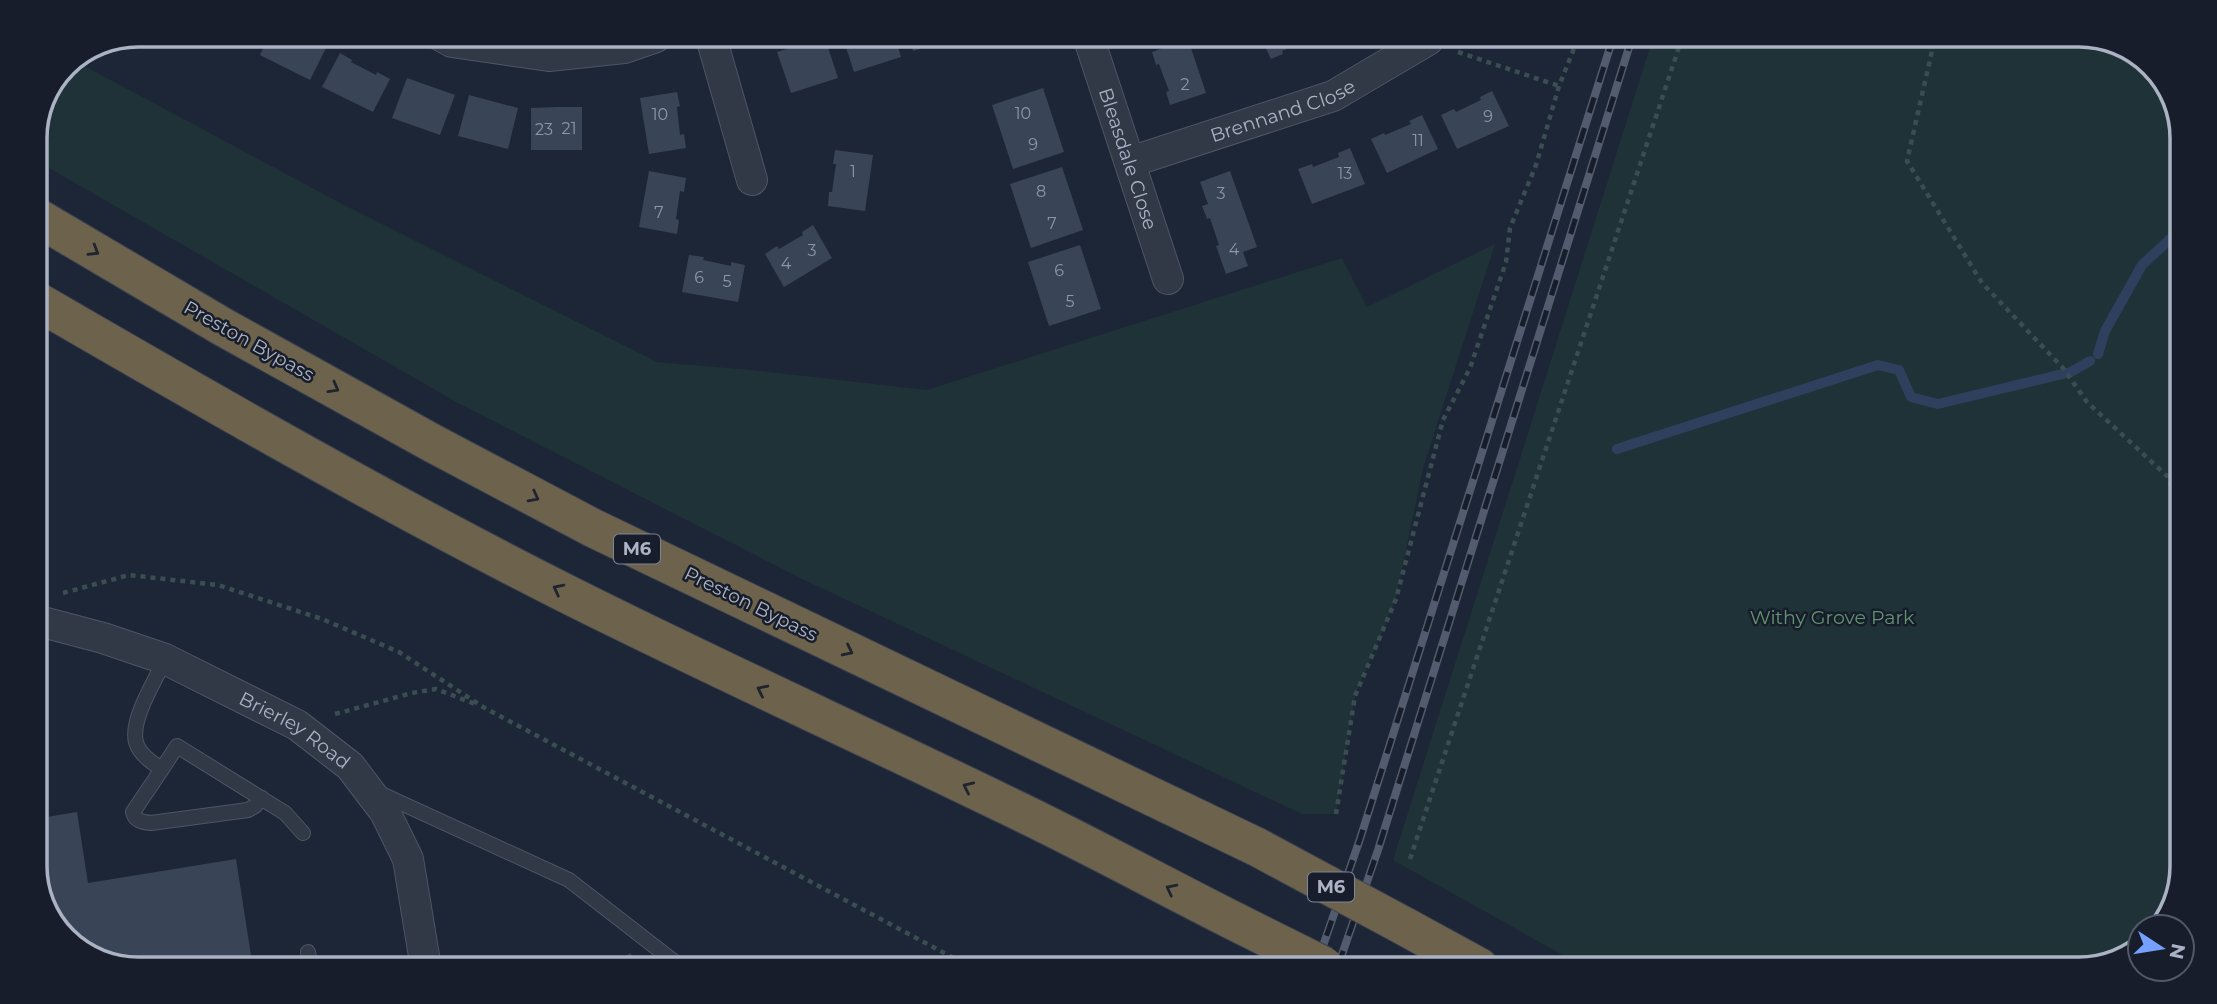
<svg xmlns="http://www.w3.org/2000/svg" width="2217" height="1004" font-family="Montserrat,sans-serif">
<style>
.green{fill:#1f3237}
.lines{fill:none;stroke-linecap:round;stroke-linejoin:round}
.stream{stroke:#2f405f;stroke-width:10}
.building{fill:#394457}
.lane-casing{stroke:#4e5565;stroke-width:16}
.street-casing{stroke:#4e5565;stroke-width:32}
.highway-casing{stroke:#3c4251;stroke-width:40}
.path{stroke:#3a4e51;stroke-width:4.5;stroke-dasharray:5 5;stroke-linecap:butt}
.lane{stroke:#313846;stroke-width:14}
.street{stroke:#313846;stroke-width:30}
.highway{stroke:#6d634d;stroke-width:38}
.rail-casing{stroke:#525c6e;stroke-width:8}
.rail{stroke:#171d2a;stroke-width:5;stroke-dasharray:16;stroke-linecap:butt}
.highway-bridge-casing{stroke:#3c4251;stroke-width:40;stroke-linecap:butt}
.highway-bridge{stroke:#6d634d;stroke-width:38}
.oneway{stroke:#20242e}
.labels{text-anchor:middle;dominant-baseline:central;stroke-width:5;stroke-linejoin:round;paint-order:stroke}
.number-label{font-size:16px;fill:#8e96a9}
.shield{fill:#171d2a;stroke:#7e8596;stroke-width:2}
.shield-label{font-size:18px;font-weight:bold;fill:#aab2c4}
.street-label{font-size:19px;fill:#aab2c4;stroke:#171d2a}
.park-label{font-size:19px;fill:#619571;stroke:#171d2a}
.rim{fill:none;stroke:#aab2c4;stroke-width:3.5}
</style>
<rect width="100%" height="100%" fill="#1d2636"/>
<!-- green -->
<path class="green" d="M 1652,41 L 2119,43 L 2164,81 L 2182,132 L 2174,906 L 2156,927 L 2140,927 L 2140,947 L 2136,951 L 2079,969 L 1584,967 L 1393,860 Z
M 75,61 L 346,206 L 657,362 L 751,370 L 927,390 L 1342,258 L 1367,307 L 1495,244 L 1423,468 L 1396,599 L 1355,696 L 1336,814 L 1302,814 L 798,577 L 458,403 L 35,160 L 35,132 L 66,65 Z"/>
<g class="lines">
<!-- stream -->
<path class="stream" d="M 2098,354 L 2105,331 L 2142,265 L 2181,229
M 1617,449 L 1878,365 L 1899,370 L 1911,397 L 1938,404 L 2071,372 L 2090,361"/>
</g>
<!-- building -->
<path class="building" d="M 225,35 L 255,35 L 249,47 Z
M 269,36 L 300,36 L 327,46 L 310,80 L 260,55 Z
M 822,38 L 825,38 L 838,78 L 791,93 L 777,52 Z
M 843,38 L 895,38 L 901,57 L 854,72 Z
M 909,38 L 949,38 L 950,39 L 913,51 Z
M 1188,39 L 1206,93 L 1170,105 L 1166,92 L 1169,91 L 1159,64 L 1156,65 L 1152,52 Z
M 1262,40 L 1307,40 L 1282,51 L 1283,54 L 1271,59 Z
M 340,53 L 352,60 L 351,62 L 376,75 L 377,72 L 390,79 L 373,112 L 322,87 Z
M 407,78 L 455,95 L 440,135 L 392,118 Z
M 1043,88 L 1064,152 L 1013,169 L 992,105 Z
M 1492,91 L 1509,126 L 1457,149 L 1441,115 L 1454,109 L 1456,112 L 1481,100 L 1480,97 Z
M 677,92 L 680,106 L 677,107 L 680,135 L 684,134 L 686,148 L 649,154 L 640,98 Z
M 469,95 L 518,108 L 508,149 L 458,136 Z
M 557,107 L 582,107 L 582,150 L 531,150 L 531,108 Z
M 1422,115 L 1438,149 L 1387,173 L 1371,139 L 1384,133 L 1385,135 L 1411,124 L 1409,121 Z
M 1350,148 L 1365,184 L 1312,204 L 1298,169 L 1312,164 L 1313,167 L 1339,157 L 1338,153 Z
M 835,150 L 873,155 L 865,211 L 828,206 L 829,192 L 832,192 L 836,164 L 833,164 Z
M 1062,167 L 1083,230 L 1031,248 L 1010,184 Z
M 649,171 L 686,178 L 684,192 L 680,191 L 676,219 L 679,220 L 677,234 L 639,227 Z
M 1230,171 L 1257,247 L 1243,252 L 1248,266 L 1226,274 L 1216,246 L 1219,245 L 1210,218 L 1207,219 L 1202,206 L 1208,204 L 1200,182 Z
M 813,225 L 832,258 L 784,287 L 765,254 L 777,246 L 779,249 L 803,235 L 802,232 Z
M 1080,245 L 1101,309 L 1049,326 L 1028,262 Z
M 689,255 L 704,257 L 703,260 L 731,266 L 731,262 L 745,265 L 738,302 L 682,292 Z
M 77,812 L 88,883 L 236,859 L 252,962 L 98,961 L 53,923 L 35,873 L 35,819 Z
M 630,953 L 639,963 L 618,963 Z"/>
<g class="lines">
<defs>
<path id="lane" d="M 165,659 C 156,680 130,719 136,742 C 139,754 152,763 162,769 L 177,746 L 285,813 L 303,833
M 162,769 L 133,812 C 135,821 142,822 151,823 L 248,810 L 255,806 L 262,798
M 377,792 L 569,880 L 676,963
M 308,952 L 310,962"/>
<g id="street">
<path d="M 441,36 L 452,42 L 549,56 L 624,48 L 656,37"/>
<path d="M 711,37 L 752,180"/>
<path id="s1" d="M 1089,39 L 1168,279"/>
<path id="s2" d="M 1130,162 L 1333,96 L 1428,40"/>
<path id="s3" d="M 35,620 L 103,638 L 165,659 L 297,725 L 350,766 L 385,812 L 408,859 L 425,962"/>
</g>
<path id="highway" d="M 35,216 L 223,327 L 434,444 L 593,528 L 1257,847
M 35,300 C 209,401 383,501 563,592 C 708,665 856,732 1002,803 C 1080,840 1155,881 1232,920
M 1404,926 L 1479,967"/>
</defs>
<!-- lane casing -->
<use href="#lane" class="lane-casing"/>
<!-- street casing -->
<use href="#street" class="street-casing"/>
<!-- highway casing -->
<use href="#highway" class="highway-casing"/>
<!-- path -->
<path class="path" d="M 1934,42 L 1907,161 L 1982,283 L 2063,368 L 2087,402 L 2167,476 L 2178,503
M 1458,52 L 1559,86
M 63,593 L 129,575 L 218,585 L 322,619 L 399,652 L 483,707 L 965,964
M 335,714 L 412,693 L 436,689 L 475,704
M 1336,814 L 1355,696 L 1396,599 L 1443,420 L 1470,368 L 1506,262 L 1510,228 L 1536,165 L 1559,86 L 1577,41
M 1410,859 L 1681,41"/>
<!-- lane -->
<use href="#lane" class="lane"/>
<!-- street -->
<use href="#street" class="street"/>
<!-- highway -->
<use href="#highway" class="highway"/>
<defs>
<path id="rail" d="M 1316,966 L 1360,839 L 1612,41
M 1338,966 L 1378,850 L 1631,41"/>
</defs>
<!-- rail casing -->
<use href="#rail" class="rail-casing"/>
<!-- rail -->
<use href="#rail" class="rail"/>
<defs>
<path id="highway-bridge" d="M 1257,847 L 1404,926
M 1232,920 L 1324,966"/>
</defs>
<!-- highway-bridge casing -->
<use href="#highway-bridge" class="highway-bridge-casing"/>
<!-- highway-bridge -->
<use href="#highway-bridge" class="highway-bridge"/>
</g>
<!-- one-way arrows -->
<defs><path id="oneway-chevron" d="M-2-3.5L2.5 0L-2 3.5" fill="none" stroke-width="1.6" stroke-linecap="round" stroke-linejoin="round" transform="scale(1.75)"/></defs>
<g class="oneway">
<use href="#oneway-chevron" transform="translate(94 251) rotate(31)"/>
<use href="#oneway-chevron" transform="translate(334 388) rotate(29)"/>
<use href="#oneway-chevron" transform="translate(534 497) rotate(28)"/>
<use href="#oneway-chevron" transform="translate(558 589) rotate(-153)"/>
<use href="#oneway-chevron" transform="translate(848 651) rotate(26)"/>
<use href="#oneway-chevron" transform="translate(762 690) rotate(-154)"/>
<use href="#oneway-chevron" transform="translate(968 787) rotate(-155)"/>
<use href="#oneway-chevron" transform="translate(1171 889) rotate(-153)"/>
</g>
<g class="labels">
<!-- number labels -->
<g class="number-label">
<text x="1185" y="84">2</text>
<text x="1023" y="113">10</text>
<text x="660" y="114">10</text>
<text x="1488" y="116">9</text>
<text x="569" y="128">21</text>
<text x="544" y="129">23</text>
<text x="1418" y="140">11</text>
<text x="1033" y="144">9</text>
<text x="853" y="171">1</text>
<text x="1345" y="173">13</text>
<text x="1041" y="191">8</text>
<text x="1221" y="193">3</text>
<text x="659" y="212">7</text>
<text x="1052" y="223">7</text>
<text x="1234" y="249">4</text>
<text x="812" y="250">3</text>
<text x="786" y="263">4</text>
<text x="1059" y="270">6</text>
<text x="699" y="277">6</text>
<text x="727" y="281">5</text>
<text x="1070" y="301">5</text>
</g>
<!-- shield labels -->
<g class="shield">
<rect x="614" y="534.5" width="46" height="29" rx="5"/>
<rect x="1308" y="872.5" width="46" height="29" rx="5"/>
</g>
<g class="shield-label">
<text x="637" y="549">M6</text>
<text x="1331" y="887">M6</text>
</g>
<!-- street labels -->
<g class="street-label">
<text stroke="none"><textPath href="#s2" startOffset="161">Brennand Close</textPath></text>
<text stroke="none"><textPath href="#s1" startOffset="126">Bleasdale Close</textPath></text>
<text transform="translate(249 341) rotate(29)">Preston Bypass</text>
<text transform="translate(751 604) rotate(26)">Preston Bypass</text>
<text stroke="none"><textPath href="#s3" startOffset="284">Brierley Road</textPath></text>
</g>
<!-- park labels -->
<g class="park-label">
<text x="1832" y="617">Withy Grove Park</text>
</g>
</g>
<!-- crop -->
<path d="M0 0H2217V1004H0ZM138 47H2079A91 91 0 0 1 2170 138V866A91 91 0 0 1 2079 957H138A91 91 0 0 1 47 866V138A91 91 0 0 1 138 47Z" fill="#171d2a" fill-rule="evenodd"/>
<path class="rim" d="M138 47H2079A91 91 0 0 1 2170 138V866A91 91 0 0 1 2079 957H138A91 91 0 0 1 47 866V138A91 91 0 0 1 138 47Z"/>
<!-- north arrow -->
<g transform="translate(2161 948) rotate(102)"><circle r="33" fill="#171d2a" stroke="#525968" stroke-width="2"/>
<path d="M0-5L12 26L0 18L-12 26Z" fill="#75a0fe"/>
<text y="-10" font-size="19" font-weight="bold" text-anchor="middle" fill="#aab2c4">N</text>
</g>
</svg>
